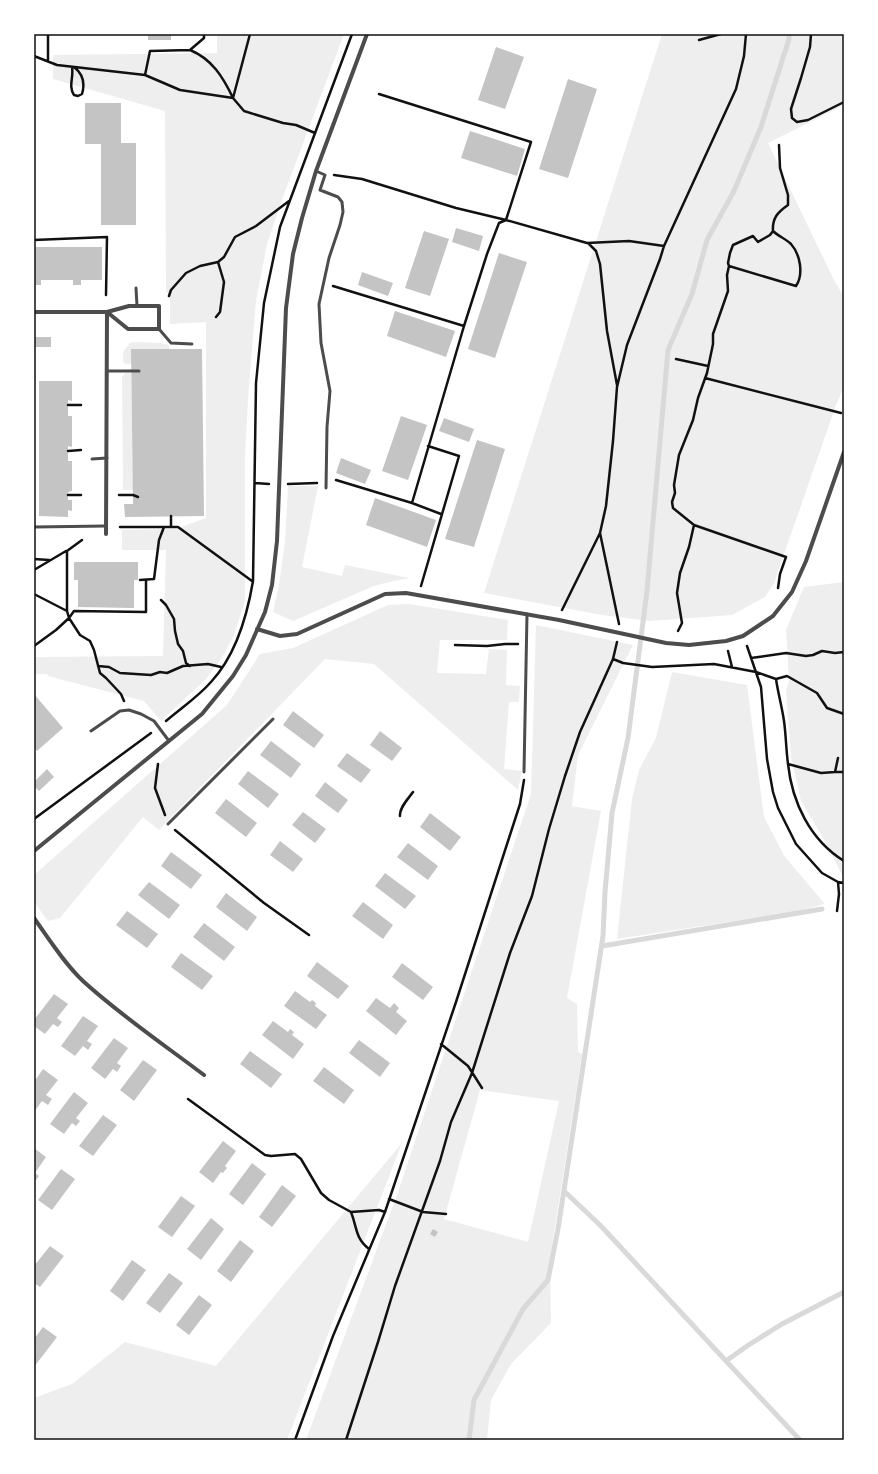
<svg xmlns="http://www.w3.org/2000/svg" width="878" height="1474" font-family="Roboto,sans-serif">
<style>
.green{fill:#eee;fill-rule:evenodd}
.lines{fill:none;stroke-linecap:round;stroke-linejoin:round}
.stream{stroke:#d9d9d9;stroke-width:5}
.building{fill:#c4c4c4}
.path{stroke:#111;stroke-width:2.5}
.service{stroke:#4c4c4c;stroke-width:3}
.minor{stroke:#4c4c4c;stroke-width:4}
.neatline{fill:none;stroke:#111;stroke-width:1.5}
</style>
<rect width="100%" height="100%" fill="#fff"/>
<!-- green -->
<path class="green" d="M 217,34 L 344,34 L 283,197 L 267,244 L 256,301 L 248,398 L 245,457 L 245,601 L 233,638 L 221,659 L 206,679 L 161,721 L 144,701 L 48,676 L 47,674 L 34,674 L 34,657 L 163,656 L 166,550 L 122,550 L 122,530 L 176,529 L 206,518 L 206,322 L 170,324 L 170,294 L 166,292 L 165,111 L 53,79 L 53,55 L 217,53 Z
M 662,34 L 844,34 L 844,105 L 768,143 L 834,280 L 844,297 L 844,386 L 836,405 L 774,583 L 765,597 L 732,615 L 649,621 L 602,615 L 484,593 Z
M 136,342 L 160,343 L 169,345 L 169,349 L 131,349 L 131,364 L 126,364 L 123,362 L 123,352 L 130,343 Z
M 125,373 L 131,373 L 133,490 L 123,490 L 122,377 Z
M 288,486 L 318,486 L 302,567 L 342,576 L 345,565 L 409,578 L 385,583 L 374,586 L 293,621 L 273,612 L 279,585 L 285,542 Z
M 844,582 L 844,879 L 826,843 L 801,801 L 791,757 L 786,690 L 789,682 L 786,630 L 804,587 Z
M 409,604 L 508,620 L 507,640 L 440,640 L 437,673 L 486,674 L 489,649 L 507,650 L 506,685 L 520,686 L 519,702 L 509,702 L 504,769 L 522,771 L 518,790 L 374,664 L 325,659 L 159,830 L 143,817 L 60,918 L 48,921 L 34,902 L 34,875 L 227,705 L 260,654 L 293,648 L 388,605 Z
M 536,625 L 633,645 L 578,755 L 572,806 L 601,811 L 567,998 L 577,1004 L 578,1052 L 582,1054 L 550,1259 L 551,1323 L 511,1364 L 491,1400 L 487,1440 L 306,1440 L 398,1192 L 531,794 ZM 480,1090 L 559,1101 L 528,1242 L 444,1219 Z
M 672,672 L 747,685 L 764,817 L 785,857 L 825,904 L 793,912 L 617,939 L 632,799 L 639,770 L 656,738 Z
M 402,1143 L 287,1440 L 34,1440 L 34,1398 L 72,1384 L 125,1342 L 216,1366 Z"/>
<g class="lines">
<!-- stream -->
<path class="stream" d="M 602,946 L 822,909
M 564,1191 L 601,1226 L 726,1361 L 747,1346 L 782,1324 L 844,1292
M 726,1361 L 800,1440
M 469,1440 L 474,1400 L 523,1309 L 548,1280 L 558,1229 L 603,936 L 605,892 L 612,813 L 628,738 L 647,591 L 668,350 L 692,294 L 707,240 L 734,191 L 761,127 L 789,39 L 789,34"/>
</g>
<!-- building -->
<path class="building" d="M 148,34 L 171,34 L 171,40 L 148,40 Z
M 496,47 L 524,57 L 505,109 L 478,100 Z
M 568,79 L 597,89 L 568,178 L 539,169 Z
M 85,103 L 121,103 L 121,143 L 136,143 L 136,225 L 101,225 L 101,144 L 85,144 Z
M 470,131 L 525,149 L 517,176 L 461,158 Z
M 456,228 L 483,236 L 479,251 L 452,242 Z
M 424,231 L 449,239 L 430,296 L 405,288 Z
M 34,247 L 102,247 L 102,280 L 81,280 L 81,285 L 73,285 L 73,280 L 41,280 L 41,285 L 34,285 Z
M 499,253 L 527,262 L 495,358 L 468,349 Z
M 362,272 L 393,283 L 388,296 L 358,285 Z
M 395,311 L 455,331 L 446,357 L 387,336 Z
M 34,337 L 51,337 L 51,347 L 34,347 Z
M 131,349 L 202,349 L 204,516 L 125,517 L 124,504 L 133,504 Z
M 39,381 L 72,381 L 72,401 L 68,400 L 68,416 L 72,416 L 72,447 L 68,446 L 68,461 L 72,461 L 72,491 L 68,492 L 68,500 L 72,500 L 72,511 L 68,510 L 68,517 L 39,516 Z
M 401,416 L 427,425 L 408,480 L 382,471 Z
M 444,418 L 474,429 L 469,442 L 439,431 Z
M 477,440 L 505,449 L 474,547 L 445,539 Z
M 341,458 L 371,470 L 365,484 L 336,473 Z
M 375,498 L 436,520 L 427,547 L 366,525 Z
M 74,562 L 138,562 L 138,580 L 134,580 L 134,608 L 78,607 L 78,580 L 74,580 Z
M 34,694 L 63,728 L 37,751 L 34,747 Z
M 293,711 L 324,735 L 314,748 L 283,725 Z
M 380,731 L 402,748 L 392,761 L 370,745 Z
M 271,741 L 301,764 L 291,778 L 260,755 Z
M 347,753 L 371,770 L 361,783 L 337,766 Z
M 47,769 L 54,777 L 39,791 L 34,786 L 34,782 Z
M 248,771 L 279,794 L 268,808 L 238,784 Z
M 325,782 L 348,800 L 338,813 L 315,796 Z
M 226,799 L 257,823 L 246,837 L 215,813 Z
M 303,812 L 326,829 L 315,843 L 292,825 Z
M 430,813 L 461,837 L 450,851 L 420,827 Z
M 280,841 L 303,859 L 293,872 L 270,855 Z
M 408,843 L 438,866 L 428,880 L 397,857 Z
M 171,852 L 202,875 L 191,889 L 161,866 Z
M 385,873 L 416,896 L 405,909 L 375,886 Z
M 149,882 L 180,905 L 169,919 L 138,895 Z
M 226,893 L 257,917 L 247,931 L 216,907 Z
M 363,902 L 393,925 L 383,939 L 352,916 Z
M 127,911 L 158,934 L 147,948 L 116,925 Z
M 204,923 L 235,947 L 224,961 L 193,937 Z
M 181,953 L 213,976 L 202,990 L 171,967 Z
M 317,962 L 349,986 L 338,999 L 307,976 Z
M 402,963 L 433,987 L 423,1000 L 392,977 Z
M 295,991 L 310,1002 L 312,1000 L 316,1003 L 315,1006 L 327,1015 L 316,1029 L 284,1006 Z
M 54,994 L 68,1004 L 57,1018 L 62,1022 L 58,1027 L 53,1024 L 45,1034 L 34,1026 L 34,1020 Z
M 376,998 L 390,1008 L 394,1003 L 399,1008 L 396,1012 L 407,1021 L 396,1035 L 366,1011 Z
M 83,1016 L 98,1026 L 87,1041 L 92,1044 L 88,1050 L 83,1046 L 75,1056 L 61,1046 Z
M 273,1021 L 288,1032 L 290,1029 L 294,1032 L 292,1035 L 304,1044 L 293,1059 L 262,1035 Z
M 114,1038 L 128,1048 L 117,1063 L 121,1066 L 117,1072 L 113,1069 L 105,1079 L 91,1068 Z
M 359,1040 L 390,1063 L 380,1077 L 349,1053 Z
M 250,1051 L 282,1074 L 271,1088 L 240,1064 Z
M 143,1060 L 157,1070 L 134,1101 L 120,1090 Z
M 324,1067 L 354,1090 L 344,1104 L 313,1081 Z
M 43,1069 L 58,1080 L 46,1095 L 52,1099 L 48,1105 L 42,1101 L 34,1112 L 34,1082 Z
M 74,1092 L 88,1103 L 76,1118 L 80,1121 L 76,1126 L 72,1123 L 64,1134 L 50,1124 Z
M 103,1115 L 117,1125 L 93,1156 L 79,1146 Z
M 223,1141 L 236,1151 L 225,1166 L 227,1168 L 223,1173 L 221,1172 L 213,1183 L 199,1172 Z
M 34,1148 L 46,1157 L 35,1173 L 39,1176 L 35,1181 L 34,1180 Z
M 252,1163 L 266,1174 L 243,1205 L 229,1194 Z
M 61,1169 L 75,1179 L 52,1210 L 38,1200 Z
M 282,1185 L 296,1196 L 272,1227 L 259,1217 Z
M 181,1196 L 195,1206 L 172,1237 L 158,1227 Z
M 211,1218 L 224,1229 L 201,1260 L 187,1249 Z
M 433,1229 L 438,1232 L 435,1237 L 430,1234 Z
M 240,1240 L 254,1251 L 231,1282 L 217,1271 Z
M 50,1246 L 64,1256 L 40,1287 L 34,1283 L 34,1266 Z
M 132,1260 L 146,1270 L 123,1301 L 110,1291 Z
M 169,1273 L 183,1283 L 160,1313 L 146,1303 Z
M 199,1295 L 212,1305 L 189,1335 L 176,1325 Z
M 43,1327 L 57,1337 L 34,1367 L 34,1339 Z"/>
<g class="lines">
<!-- path -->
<path class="path" d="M 811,34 L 810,47 L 801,78 L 791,109 L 792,118 L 797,122 L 808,120 L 844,102
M 699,40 L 721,34
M 190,50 C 212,59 223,77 233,98
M 34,56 L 57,65 L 145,75 L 180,90 L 233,98 L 244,111 L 283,123 L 296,125 L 315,133
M 48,61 L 48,34
M 72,67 C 74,77 68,86 74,95 L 78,96 L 82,94 C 85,84 83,74 74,67
M 145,75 L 150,51 L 190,50 L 204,38 L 204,34
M 233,98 L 250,34
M 334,175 L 362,179 L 456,208 L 506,220 L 587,243 L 629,241 L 664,246
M 34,240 L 107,237 L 106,295
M 588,243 L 596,251 L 600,264 L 607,331 L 617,385
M 729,266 L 796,286 C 804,274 800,254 791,244 C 786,239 778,236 773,231
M 333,286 L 464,326
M 169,296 L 171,290 L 186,273 L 200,266 L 218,262 L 224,257 L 235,237 L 256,226 L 289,201
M 216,317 L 220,312 L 224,282 L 218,262
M 676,359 L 708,366
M 705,378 L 841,413
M 68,405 L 81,405
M 68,451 L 81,450
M 336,480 L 412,503 L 464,326 L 487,254 L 499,223 L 506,220 L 531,142 L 379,94
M 255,483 L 269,484
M 288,484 L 317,483
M 68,495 L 81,495
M 119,495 L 133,495 L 138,497
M 412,503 L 441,514
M 171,516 L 171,527
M 120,527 L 178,527 L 252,581
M 600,533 L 619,624
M 82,540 L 67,551 L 67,611 L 69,618 L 80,635 L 90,641 L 94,650 L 100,673 L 106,678 L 121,694 L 124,701
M 34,559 L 49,560
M 34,570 L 66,551
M 140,580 L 154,579 L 159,540 L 164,527
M 421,586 L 459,456 L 428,446
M 778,588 L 780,574 L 786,557 L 694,525 L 673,508 L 672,502 L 675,493 L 674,485 L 679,455 L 693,420 L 698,398 L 707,373 L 713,344 L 713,334 L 728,291 L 727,275 L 729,266 L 728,263 L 730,253 L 733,245 L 753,236 L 758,242 L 770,235 L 773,231 C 772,218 778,212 788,205 L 788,195 L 780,168 L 779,145
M 34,594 L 67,611
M 161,600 L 166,605 L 174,619 L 175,631 L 178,644 L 183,651 L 186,663 L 190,666
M 562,610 L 600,533 L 606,506 L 613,441 L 617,387 L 627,345 L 660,259 L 664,246 L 736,89 L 744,56 L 746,34
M 678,631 L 682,623 L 677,593 L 680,573 L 689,547 L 694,525
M 455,645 L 487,646 L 505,644 L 518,644
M 34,646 L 56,630 L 69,618 L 74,611 L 146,612 L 146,580
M 747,646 L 761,687 L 767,759 L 773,792 L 778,808 L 796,844 L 822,873 L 838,882 L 839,894 L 837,911
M 728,651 L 732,667
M 751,658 L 786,653 L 806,656 L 813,655 L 822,651 L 835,653 L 844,652
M 613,659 L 623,663 L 652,667 L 714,664 L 756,672 L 776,679 L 787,676 L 817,693 L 827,708 L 844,714
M 98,666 L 109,667 L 120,673 L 151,675 L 160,672 L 167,673 L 183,666 L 208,664 L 221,667
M 776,679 C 778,693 782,707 784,721 C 786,735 786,749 788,764 C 792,802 810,840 844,861
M 166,721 C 181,708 198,697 211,682 C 236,655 247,617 253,581 L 256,383 L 264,303 L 280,227 L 352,34
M 158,764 L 155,788 L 165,815
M 788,764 L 821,773 L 835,772 L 838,758
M 835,772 L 844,772
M 400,816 C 399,808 408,799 413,792
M 34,819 L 151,733
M 175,830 L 264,903 L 309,935
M 838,882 L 844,883
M 441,1044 L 468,1066 L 482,1088
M 188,1099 L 265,1155 L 271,1156 L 295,1154 L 301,1159 L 321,1193 L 329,1200 L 351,1212 C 357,1227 355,1238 369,1249
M 389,1199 L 423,1212 L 446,1214
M 351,1212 L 379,1210 L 385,1212
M 295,1440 L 333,1336 L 385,1212 L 456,1002 L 520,804 L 524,780
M 346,1440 L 378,1342 L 395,1286 L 440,1161 L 451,1122 L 472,1073 L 510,953 L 532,896 L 549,829 L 565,776 L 580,732 L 613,659 L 617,642"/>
<!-- service -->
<path class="service" d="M 316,171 L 325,175 L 320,190 L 338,197 L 342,202 L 343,212 L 340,225 L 329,258 L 319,304 L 321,343 L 330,391 L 327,427 L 326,488
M 136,288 L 137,306
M 159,329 L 171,343 L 192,344
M 107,371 L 139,371
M 92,459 L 107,458
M 34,527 L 106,526
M 91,731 L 120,711 L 129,710 L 141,714 L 154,721 L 169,741
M 524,772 L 527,614
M 168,824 L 273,719"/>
<!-- minor -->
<path class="minor" d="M 129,306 L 159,306 L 159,329 L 128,329 L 107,312 Z
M 34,312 L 107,312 L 106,534
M 257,629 L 280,636 L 297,634 L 385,594 L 406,593 L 559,620 L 666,643 L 689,645 L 726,641 L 743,636 L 773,616 L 792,592 L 806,561 L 844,452
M 34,851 L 202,714 L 233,676 L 246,655 L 265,612 L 272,585 L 277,541 L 286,308 L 293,254 L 302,218 L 316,171 L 367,34
M 34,918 C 49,939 64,963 83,981 C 120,1015 163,1044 204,1075"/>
</g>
<!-- border -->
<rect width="878" height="1474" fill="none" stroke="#ffffff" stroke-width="70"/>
<rect x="35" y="35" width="808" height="1404" class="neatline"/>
</svg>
